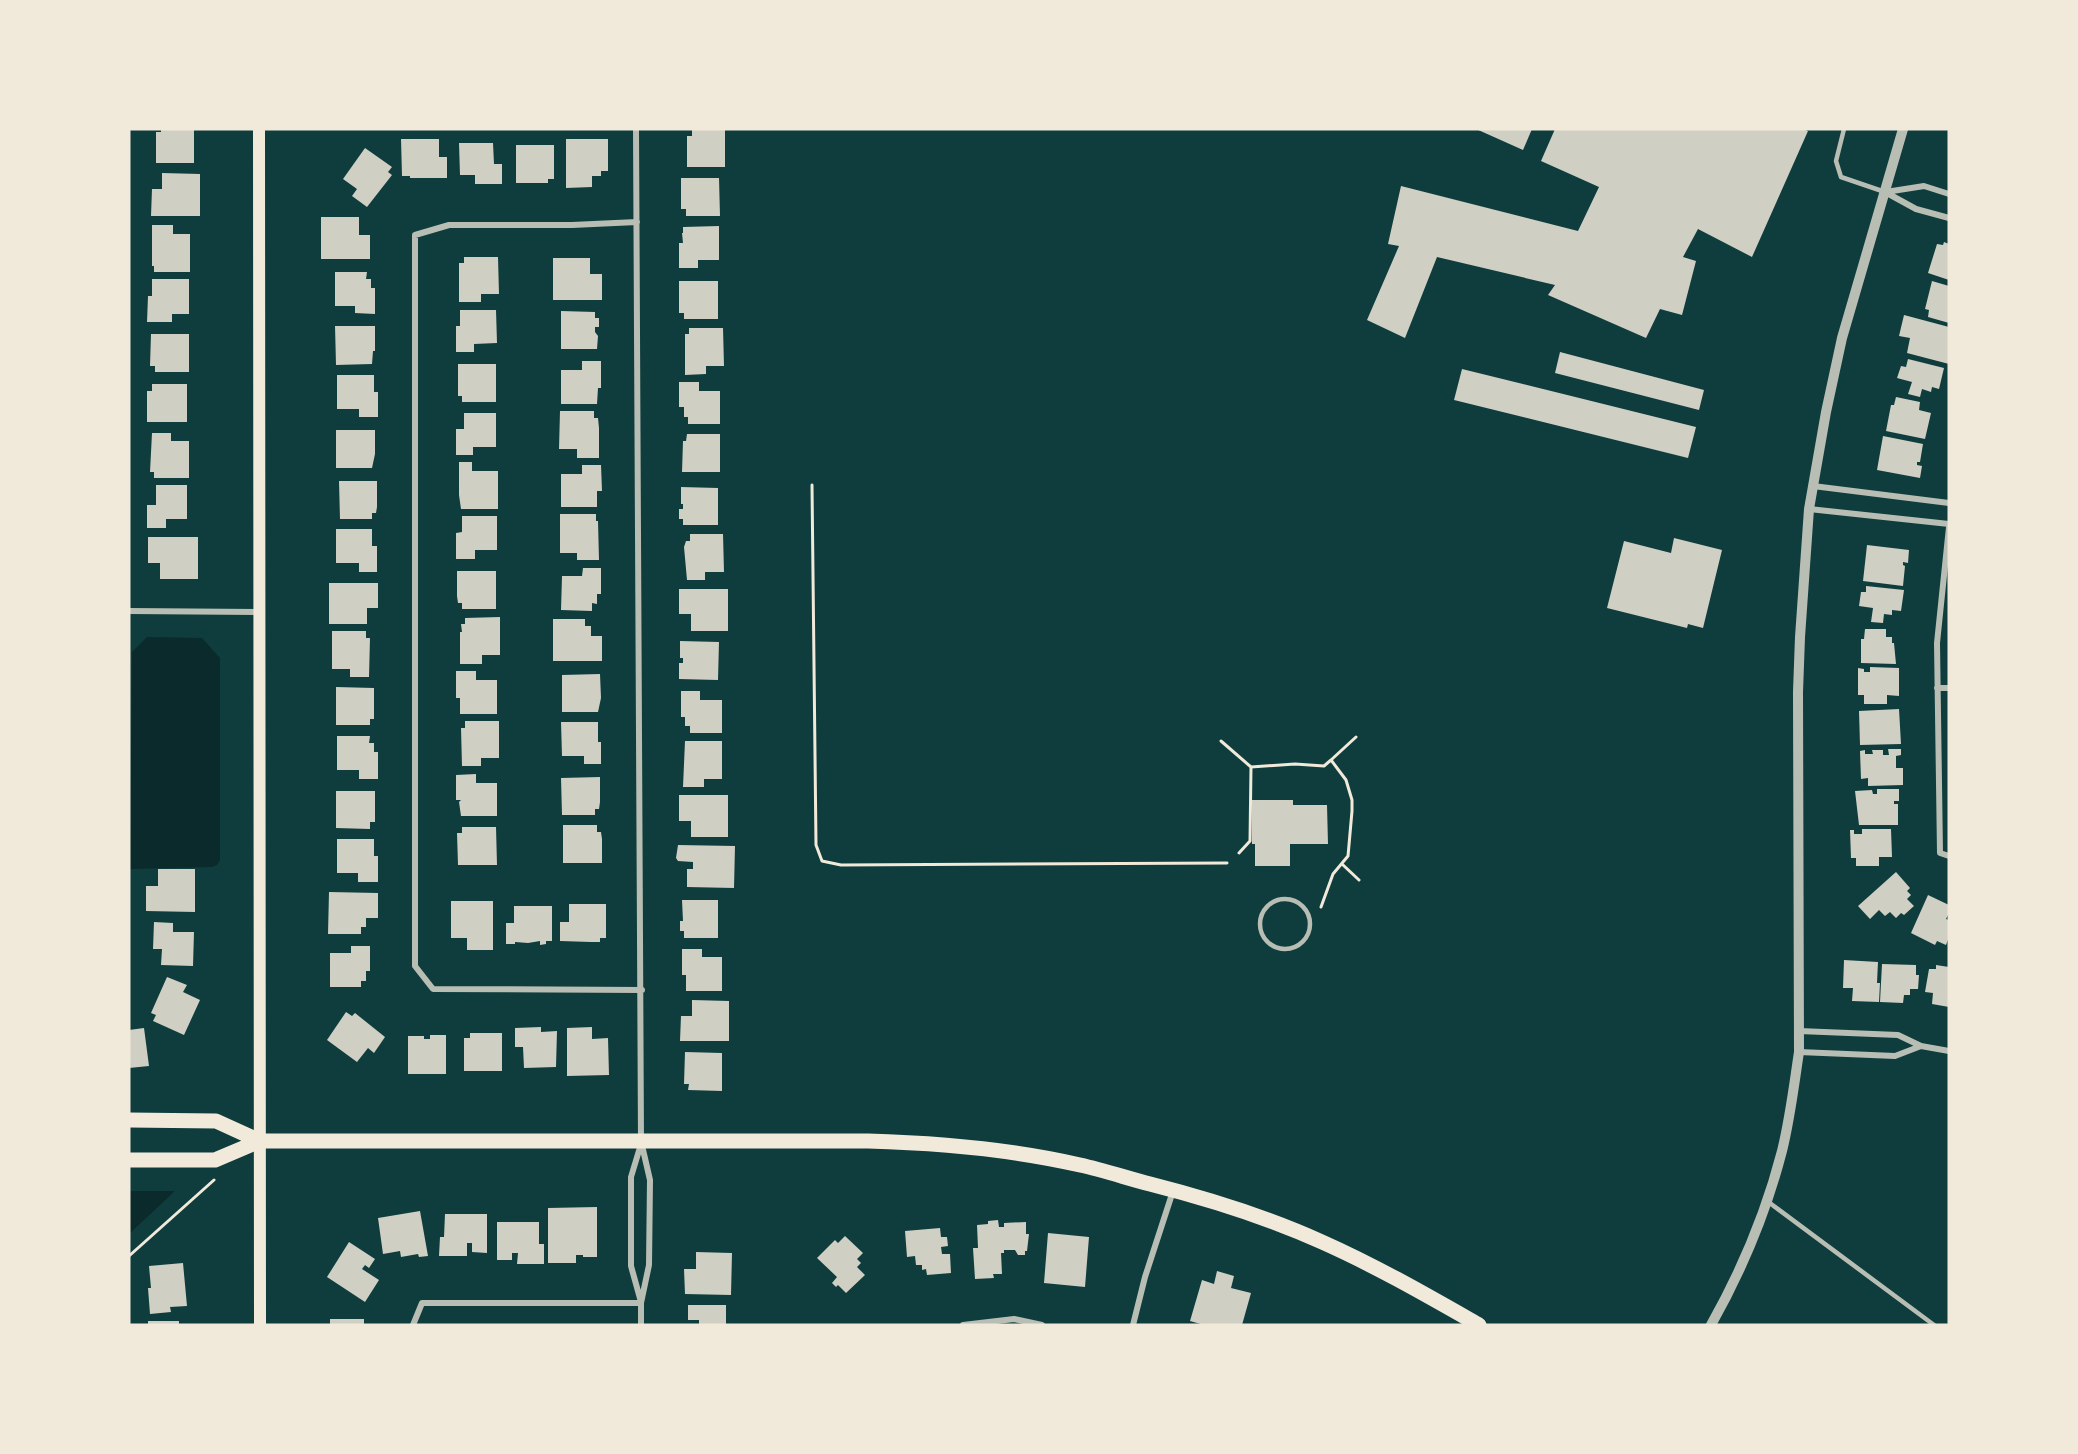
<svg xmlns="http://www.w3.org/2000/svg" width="2078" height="1454" font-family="'Nunito Sans',sans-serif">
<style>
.water{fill:#0a2a2b}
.building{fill:#cfcfc3}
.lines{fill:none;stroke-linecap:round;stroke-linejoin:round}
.path{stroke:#f1e9da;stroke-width:3}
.service{stroke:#b8beb3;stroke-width:4.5}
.minor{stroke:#b8beb3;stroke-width:6}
.tertiary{stroke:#b8beb3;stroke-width:10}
.secondary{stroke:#f1e9da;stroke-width:12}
.primary{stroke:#f1e9da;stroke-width:15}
</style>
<rect width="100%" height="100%" fill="#0f3d3e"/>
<!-- water -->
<path class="water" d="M 147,637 L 202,638 L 220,658 L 220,860 L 217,865 L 212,867 L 130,869 L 132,652 Z
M 129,1191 L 175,1191 L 129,1234 Z"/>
<!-- building -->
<path class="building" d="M 161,129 L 194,129 L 194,163 L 156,163 L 156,132 L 161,132 Z
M 692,129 L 725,129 L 725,167 L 687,167 L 687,136 L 692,136 Z
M 1476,129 L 1532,129 L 1523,150 Z
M 1555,129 L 1803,129 L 1808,131 L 1752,257 L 1698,229 L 1683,257 L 1696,261 L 1682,315 L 1660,309 L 1646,338 L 1548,295 L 1555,285 L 1437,257 L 1405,338 L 1367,320 L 1399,246 L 1388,244 L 1401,186 L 1578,231 L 1599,187 L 1541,161 Z
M 401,139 L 439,139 L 439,157 L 447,157 L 447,178 L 410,178 L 410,176 L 402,176 Z
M 566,139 L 608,139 L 608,171 L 601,171 L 601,176 L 592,176 L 592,187 L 566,188 Z
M 459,143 L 493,143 L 494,164 L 502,164 L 502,184 L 475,184 L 475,175 L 460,175 Z
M 516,145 L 554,145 L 554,179 L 548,179 L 548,183 L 516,183 Z
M 365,148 L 392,167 L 388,172 L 392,175 L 367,207 L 352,196 L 357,189 L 343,179 Z
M 162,173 L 200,174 L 200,216 L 151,216 L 152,189 L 162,189 Z
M 681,178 L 719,178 L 720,216 L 686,216 L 686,209 L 681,209 Z
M 321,217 L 359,217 L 359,235 L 370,235 L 370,259 L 321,259 Z
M 152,225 L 173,225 L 173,234 L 190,234 L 190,272 L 154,272 L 154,266 L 152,266 Z
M 719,226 L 719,260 L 698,260 L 698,268 L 679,268 L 679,243 L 683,243 L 682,233 L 683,233 L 683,227 Z
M 1944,242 L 1949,244 L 1949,280 L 1928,273 L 1937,244 L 1943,245 Z
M 464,257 L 498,257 L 499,294 L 481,294 L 481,302 L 459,302 L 459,263 L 464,263 Z
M 553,258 L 590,258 L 590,274 L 602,274 L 602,300 L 553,300 Z
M 335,272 L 367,272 L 366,279 L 371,279 L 371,288 L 375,288 L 375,314 L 355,313 L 355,306 L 335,306 Z
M 152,279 L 189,279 L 189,314 L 172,314 L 172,322 L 147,322 L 148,296 L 152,296 Z
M 679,281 L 718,281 L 718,319 L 684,319 L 684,313 L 679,313 Z
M 1932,281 L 1949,286 L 1949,323 L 1928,317 L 1929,310 L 1925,309 Z
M 460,310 L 496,310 L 497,343 L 474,344 L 474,352 L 456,352 L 456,326 L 460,326 Z
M 561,311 L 595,312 L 595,318 L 599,318 L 599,327 L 595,327 L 595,332 L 598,336 L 597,349 L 561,349 Z
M 1904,315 L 1949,327 L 1949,364 L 1907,353 L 1910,338 L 1899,336 Z
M 335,326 L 375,326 L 375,351 L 373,351 L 372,364 L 336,365 Z
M 689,328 L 723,328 L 724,366 L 706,366 L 706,374 L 685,375 L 685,334 L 689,334 Z
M 151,334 L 189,334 L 189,372 L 155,372 L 155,366 L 150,366 Z
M 1560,352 L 1704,390 L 1699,410 L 1555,373 Z
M 1908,359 L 1944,368 L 1939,389 L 1932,387 L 1931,392 L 1922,389 L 1920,397 L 1908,394 L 1912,382 L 1897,378 L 1901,366 L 1906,367 Z
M 582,361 L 601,361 L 601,388 L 598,388 L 597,404 L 561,404 L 561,370 L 582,370 Z
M 458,364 L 496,364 L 496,402 L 462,402 L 462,396 L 458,396 Z
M 1462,369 L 1696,427 L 1688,458 L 1454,400 Z
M 337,375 L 374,375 L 374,392 L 378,392 L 378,417 L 359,417 L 359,409 L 337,409 Z
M 679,382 L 699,382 L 699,391 L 720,391 L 720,424 L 688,424 L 688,417 L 684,417 L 684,407 L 679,407 Z
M 152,384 L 187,384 L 187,422 L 147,422 L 147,391 L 152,391 Z
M 1896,397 L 1920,402 L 1919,410 L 1931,413 L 1925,439 L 1886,431 L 1891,405 L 1894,405 Z
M 560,411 L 594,411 L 594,418 L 598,418 L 599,428 L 599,458 L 577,458 L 577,449 L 559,449 Z
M 464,413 L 496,413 L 496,447 L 473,447 L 473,455 L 456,455 L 456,429 L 464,429 Z
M 336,430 L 375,430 L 375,454 L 372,468 L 336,468 Z
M 152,433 L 171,433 L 171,441 L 189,441 L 189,478 L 154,478 L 154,472 L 150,472 Z
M 687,434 L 720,434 L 720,472 L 682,472 L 683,441 L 686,441 Z
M 1883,436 L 1923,444 L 1920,462 L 1917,462 L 1917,465 L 1922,466 L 1920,478 L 1877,470 Z
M 459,462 L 472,462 L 472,471 L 498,471 L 498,509 L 461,509 L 459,495 Z
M 582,465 L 601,465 L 602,491 L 597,491 L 597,507 L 561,507 L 561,474 L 582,474 Z
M 339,481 L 377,481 L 377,507 L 376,513 L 372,513 L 372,519 L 340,519 Z
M 156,485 L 187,485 L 187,519 L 166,519 L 166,528 L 147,528 L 147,505 L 156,505 Z
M 681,487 L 718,488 L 718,525 L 683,525 L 683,519 L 679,519 L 679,509 L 683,509 L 683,504 L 681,504 Z
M 560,514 L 596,514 L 596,521 L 598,521 L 599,560 L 577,560 L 577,553 L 560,553 Z
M 462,516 L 497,516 L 497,550 L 475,550 L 475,559 L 456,559 L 456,533 L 462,532 Z
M 336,529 L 372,529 L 372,546 L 377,546 L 377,572 L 359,572 L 359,563 L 336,563 Z
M 690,534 L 723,534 L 724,572 L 705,572 L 705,580 L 687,580 L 684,547 L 686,541 L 690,541 Z
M 148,537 L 198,537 L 198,579 L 160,579 L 160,563 L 148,563 Z
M 1674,538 L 1722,550 L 1703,628 L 1688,624 L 1687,628 L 1607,608 L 1624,541 L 1671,553 Z
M 1867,545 L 1909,550 L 1908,563 L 1903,562 L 1903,565 L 1905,566 L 1903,586 L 1863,581 Z
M 583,568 L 601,568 L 601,594 L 597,594 L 597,604 L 592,603 L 592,611 L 561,610 L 562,576 L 582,576 Z
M 457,571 L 496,571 L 496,609 L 462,609 L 462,603 L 458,603 L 457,596 Z
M 329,583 L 378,583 L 378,608 L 367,608 L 367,624 L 329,624 Z
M 1866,586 L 1904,590 L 1901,611 L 1892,610 L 1892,615 L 1884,614 L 1883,623 L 1871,622 L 1873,608 L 1859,606 L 1861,592 L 1866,592 Z
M 679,589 L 728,589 L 728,631 L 691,631 L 691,614 L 679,614 Z
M 500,617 L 500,655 L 482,655 L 482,664 L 460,664 L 460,632 L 462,632 L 461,624 L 465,624 L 465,618 Z
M 553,619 L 585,619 L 585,626 L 591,626 L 591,636 L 602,636 L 602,661 L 553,661 Z
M 1865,629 L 1886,629 L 1886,637 L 1892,637 L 1892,643 L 1894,643 L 1896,664 L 1861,663 L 1861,639 L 1864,639 Z
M 332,631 L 366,631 L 366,638 L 370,638 L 369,677 L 350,677 L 350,669 L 332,669 Z
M 680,641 L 719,642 L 718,680 L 679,679 L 679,663 L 683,663 L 683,658 L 680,658 Z
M 1870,667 L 1899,668 L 1899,696 L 1887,695 L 1887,704 L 1864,704 L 1864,695 L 1858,695 L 1858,668 L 1864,669 L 1864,672 L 1870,672 Z
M 456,671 L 476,671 L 476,680 L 497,680 L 497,714 L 460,714 L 460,698 L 456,698 Z
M 600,674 L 601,698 L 598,712 L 562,712 L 562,675 Z
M 336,687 L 374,688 L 374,719 L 370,719 L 370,725 L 336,725 Z
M 681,691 L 700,691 L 700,700 L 722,700 L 722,733 L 690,733 L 690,726 L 685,726 L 685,717 L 681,717 Z
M 1899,709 L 1901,744 L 1860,745 L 1859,711 Z
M 465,721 L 499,721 L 499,758 L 481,758 L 481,766 L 462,766 L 461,728 L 465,728 Z
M 561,722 L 598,722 L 598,742 L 601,742 L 601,764 L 584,764 L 584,756 L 562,756 Z
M 337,736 L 370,736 L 369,743 L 374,743 L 374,752 L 378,752 L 378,779 L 359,779 L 359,770 L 337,770 Z
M 685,741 L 722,741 L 722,779 L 704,779 L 704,787 L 683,787 Z
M 1888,749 L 1901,749 L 1901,755 L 1896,756 L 1896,768 L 1903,768 L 1903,785 L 1868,786 L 1868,778 L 1861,779 L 1860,751 L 1865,750 L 1865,754 L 1873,754 L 1872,750 L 1883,750 L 1883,755 L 1889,755 Z
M 476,774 L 476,783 L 497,783 L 497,816 L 461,816 L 459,802 L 461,800 L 456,800 L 456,775 Z
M 600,777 L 600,802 L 599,809 L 595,809 L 595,815 L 562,815 L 561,778 Z
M 1877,789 L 1899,789 L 1899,801 L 1894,801 L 1894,804 L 1898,804 L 1898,825 L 1859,825 L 1855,791 L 1872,790 L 1873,794 L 1877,794 Z
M 336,791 L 375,791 L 375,822 L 370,822 L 370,829 L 336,828 Z
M 679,795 L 728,795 L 728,837 L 691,837 L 691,821 L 679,821 Z
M 1252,800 L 1293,800 L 1293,805 L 1327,805 L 1328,844 L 1290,844 L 1290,866 L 1255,866 L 1255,844 L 1252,844 Z
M 563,825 L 597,825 L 597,832 L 601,832 L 602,839 L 602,863 L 563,863 Z
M 462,827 L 496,827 L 497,865 L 458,865 L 457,833 L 462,833 Z
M 1862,829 L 1891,829 L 1892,857 L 1879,857 L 1879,866 L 1856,866 L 1856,858 L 1851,858 L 1850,830 L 1854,830 L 1854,834 L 1862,834 Z
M 337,839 L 374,839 L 374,856 L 378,856 L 378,882 L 358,882 L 358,873 L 337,873 Z
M 678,845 L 735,846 L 734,888 L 687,887 L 687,869 L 693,869 L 693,862 L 678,861 L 676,858 Z
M 158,869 L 195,869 L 195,912 L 146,911 L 146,886 L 158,886 Z
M 1896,872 L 1910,888 L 1907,891 L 1911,895 L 1907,899 L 1914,906 L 1904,915 L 1901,913 L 1896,918 L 1890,912 L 1885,916 L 1879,910 L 1870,919 L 1858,906 Z
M 329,892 L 378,893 L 378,918 L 366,918 L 366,927 L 361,927 L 361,934 L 328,934 Z
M 1928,895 L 1949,905 L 1949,913 L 1946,919 L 1949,920 L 1949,937 L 1946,945 L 1937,941 L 1935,945 L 1911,933 Z
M 682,900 L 718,900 L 718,938 L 684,938 L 684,931 L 680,931 L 680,921 L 683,921 Z
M 451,901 L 493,901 L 493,950 L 467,950 L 467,938 L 451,938 Z
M 569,904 L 606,904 L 606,938 L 600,938 L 600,942 L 591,942 L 560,941 L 560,922 L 569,922 Z
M 514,906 L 552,906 L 552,941 L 546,941 L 546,944 L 540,945 L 540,941 L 528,943 L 515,942 L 515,944 L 506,944 L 506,923 L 514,923 Z
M 154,922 L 173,923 L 173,932 L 194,932 L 193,966 L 161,965 L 162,949 L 153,949 Z
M 351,946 L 370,946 L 370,971 L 366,971 L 366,981 L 361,981 L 361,987 L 330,987 L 330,953 L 351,953 Z
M 682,949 L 702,949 L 702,957 L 722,957 L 722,991 L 686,991 L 686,975 L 682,975 Z
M 1844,960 L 1878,962 L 1877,983 L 1880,983 L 1879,1002 L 1852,1001 L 1853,988 L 1843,988 Z
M 1882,964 L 1916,965 L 1916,975 L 1919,975 L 1918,989 L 1910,989 L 1910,995 L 1904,995 L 1903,1003 L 1880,1002 Z
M 1936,965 L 1949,967 L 1949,1007 L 1932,1004 L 1933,993 L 1925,992 L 1929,969 L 1936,969 Z
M 167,977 L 187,985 L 183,992 L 200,1000 L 184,1035 L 153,1021 L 156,1015 L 151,1013 Z
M 692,1000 L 729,1001 L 729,1041 L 680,1041 L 681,1016 L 692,1016 Z
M 346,1012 L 352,1016 L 355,1013 L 385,1037 L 374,1053 L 368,1048 L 357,1062 L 327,1040 Z
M 541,1027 L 541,1032 L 557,1031 L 556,1067 L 524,1068 L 523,1047 L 515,1047 L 515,1028 Z
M 592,1027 L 592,1039 L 608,1038 L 609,1075 L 567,1076 L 567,1028 Z
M 144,1028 L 149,1066 L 129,1068 L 129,1030 Z
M 470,1033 L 502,1033 L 502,1071 L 464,1071 L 464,1038 L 470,1038 Z
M 430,1035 L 446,1035 L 446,1074 L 408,1074 L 408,1036 L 424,1036 L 424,1039 L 430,1039 Z
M 685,1052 L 722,1053 L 722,1091 L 688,1090 L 689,1084 L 684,1084 Z
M 597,1207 L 597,1257 L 583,1257 L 583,1255 L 576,1255 L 576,1263 L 548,1263 L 548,1208 Z
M 420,1211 L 428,1256 L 419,1257 L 418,1254 L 401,1257 L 400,1251 L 383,1254 L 378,1218 Z
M 445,1214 L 487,1214 L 487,1253 L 472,1252 L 472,1243 L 467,1243 L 467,1256 L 439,1256 L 440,1237 L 444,1237 Z
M 998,1220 L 999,1227 L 1004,1227 L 1004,1223 L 1026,1222 L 1026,1234 L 1029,1234 L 1027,1251 L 1025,1251 L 1025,1255 L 1018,1255 L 1015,1250 L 1004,1250 L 1004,1253 L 1001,1253 L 1002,1274 L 993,1274 L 994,1278 L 975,1279 L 973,1248 L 978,1248 L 977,1225 L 988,1224 L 988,1221 Z
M 497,1222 L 539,1222 L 539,1244 L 544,1244 L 544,1264 L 517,1264 L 518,1253 L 512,1253 L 512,1260 L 497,1260 Z
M 940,1228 L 941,1237 L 947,1237 L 948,1246 L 941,1247 L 942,1254 L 950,1254 L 951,1273 L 927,1275 L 926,1269 L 922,1270 L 922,1265 L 916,1265 L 915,1256 L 907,1257 L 905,1231 Z
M 1048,1233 L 1089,1237 L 1085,1287 L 1044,1283 Z
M 845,1236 L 863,1253 L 857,1259 L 861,1263 L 857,1267 L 865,1275 L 846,1293 L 838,1285 L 836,1287 L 832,1283 L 837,1277 L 817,1258 L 835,1240 L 838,1243 Z
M 349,1242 L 375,1259 L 369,1268 L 365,1265 L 362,1269 L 379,1280 L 365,1302 L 327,1277 Z
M 696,1252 L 732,1253 L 731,1295 L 685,1294 L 684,1269 L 696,1269 Z
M 183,1263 L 187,1306 L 170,1307 L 171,1312 L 150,1314 L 148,1288 L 151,1288 L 149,1266 Z
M 1217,1271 L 1234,1276 L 1231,1288 L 1251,1293 L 1242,1325 L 1204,1325 L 1190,1321 L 1202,1280 L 1214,1284 Z
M 688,1305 L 726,1305 L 726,1325 L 699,1325 L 699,1320 L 688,1320 Z
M 330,1319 L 364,1319 L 364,1325 L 330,1325 Z
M 148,1321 L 179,1321 L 179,1325 L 148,1325 Z"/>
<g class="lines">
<!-- path -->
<path class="path" d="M 812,485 L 816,845 L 822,861 L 841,865 L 1227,863
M 1221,741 L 1251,767 L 1295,764 L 1324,766 L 1331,760
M 1239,853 L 1250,841 L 1251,767
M 1342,864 L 1359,880
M 1321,907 L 1333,874 L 1348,856 L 1352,811 L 1352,800 L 1346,780 L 1331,760 L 1356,737
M 129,1256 L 214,1180"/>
<!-- service -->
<path class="service" d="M 1844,129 L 1836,161 L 1841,177 L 1885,192
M1260 924a25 25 0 1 1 50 0a25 25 0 1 1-50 0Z
M 1767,1201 L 1934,1325"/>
<!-- minor -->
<path class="minor" d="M 636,129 L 641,1141 L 650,1180 L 649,1265 L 641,1303 L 641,1325
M 1885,192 L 1916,209 L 1949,218
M 1886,192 L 1924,186 L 1949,194
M 637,222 L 572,225 L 449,225 L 415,235 L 415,966 L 433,989 L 642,990
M 1813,486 L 1949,503
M 1809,509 L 1949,524
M 1949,527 L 1937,643 L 1940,853 L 1949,856
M 129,611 L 259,612
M 1937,688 L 1949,688
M 1799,1031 L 1898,1035 L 1921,1046 L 1949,1051
M 1799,1052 L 1895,1056 L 1921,1046
M 641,1144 L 631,1177 L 631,1266 L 641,1302
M 413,1325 L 422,1303 L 641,1303
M 963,1325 L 1014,1319 L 1042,1325
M 1133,1325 L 1145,1277 L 1173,1191"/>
<!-- tertiary -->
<path class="tertiary" d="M 1711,1325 C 1742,1270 1766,1213 1782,1151 C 1790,1119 1794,1085 1799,1052 L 1798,692 L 1800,637 L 1809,509 L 1826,412 L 1842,338 L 1903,129"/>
<!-- secondary -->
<path class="secondary" d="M 259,129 L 260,1325"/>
<!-- primary -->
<path class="primary" d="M 129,1120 L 216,1121 L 260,1141
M 129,1160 L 215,1160 L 260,1141 L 868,1141 C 939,1143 1011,1149 1080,1165 C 1103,1170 1127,1178 1150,1184 C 1209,1199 1267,1217 1322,1242 C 1376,1266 1428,1296 1479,1325"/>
</g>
<!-- border -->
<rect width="2078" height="1454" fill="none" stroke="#f1e9da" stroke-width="261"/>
</svg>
